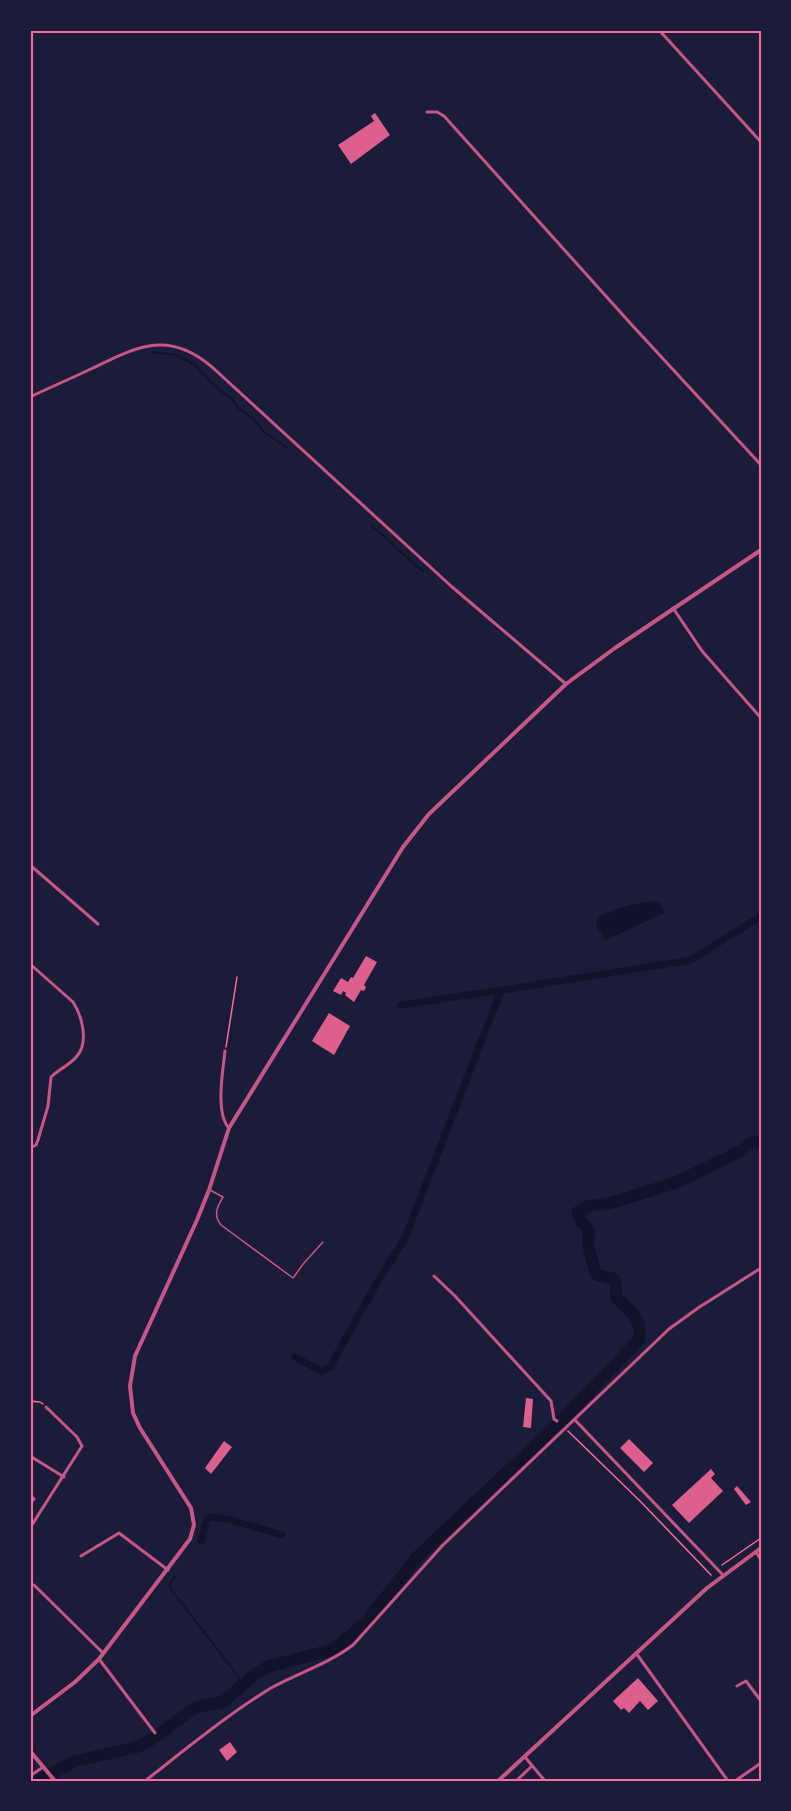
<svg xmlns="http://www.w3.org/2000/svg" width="791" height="1811" font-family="Literata,serif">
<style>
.water{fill:#12122b}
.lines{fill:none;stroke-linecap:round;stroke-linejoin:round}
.stream{stroke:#12122b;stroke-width:2}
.canal{stroke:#12122b;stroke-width:7}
.river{stroke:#12122b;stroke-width:12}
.building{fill:#dd5f8e}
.path{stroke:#ff6b9d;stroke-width:1.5}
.service{stroke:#c65784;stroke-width:1.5}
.minor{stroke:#c65784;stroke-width:3}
.tertiary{stroke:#c65784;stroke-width:4}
.neatline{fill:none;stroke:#ff6b9d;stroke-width:2}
</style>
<rect width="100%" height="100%" fill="#1b1b3a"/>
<!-- water -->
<path class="water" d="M 659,901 L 664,913 L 608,939 L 605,940 L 596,925 L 597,918 C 608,910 644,900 659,901 Z"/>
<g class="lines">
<!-- stream -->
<path class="stream" d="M 152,352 L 176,355 L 194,364 L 216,387 L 232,399 L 238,408 L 255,420 L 263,431 L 287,448
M 372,526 C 390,541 405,557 423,571
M 175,1577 L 170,1583 L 170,1588 L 238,1676 L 242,1685"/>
<!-- canal -->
<path class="canal" d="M 401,1005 L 502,990
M 295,1357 L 321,1371 L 330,1367 L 376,1284 L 405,1238 L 500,993 L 503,990 L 691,960 L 761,916
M 201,1541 L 207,1520 L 210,1517 L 228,1519 L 282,1535"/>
<!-- river -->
<path class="river" d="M 38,1781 L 75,1761 L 137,1747 L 148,1742 L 196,1707 L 223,1702 L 254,1675 L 267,1667 L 335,1649 L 367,1621 L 417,1557 L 558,1424 L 639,1340 C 643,1319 630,1310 616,1298 L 616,1285 L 614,1279 L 597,1275 L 595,1272 L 588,1244 L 589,1230 L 580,1220 L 578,1212 L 587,1206 L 611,1203 L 675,1183 L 741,1151 L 749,1144 L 761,1141"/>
</g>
<!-- building -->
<path class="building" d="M 375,113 L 390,135 L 351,164 L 338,145 L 374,121 L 371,116 Z
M 366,956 L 377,962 L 364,985 L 366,987 L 364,991 L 361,990 L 354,1002 L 345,995 L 346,993 L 343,991 L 341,995 L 333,991 L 341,978 L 348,982 L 351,977 L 353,978 Z
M 329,1013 L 350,1026 L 334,1055 L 312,1041 Z
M 526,1398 L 533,1399 L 531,1428 L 523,1427 Z
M 629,1439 L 653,1463 L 644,1472 L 620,1448 Z
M 224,1441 L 232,1447 L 211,1474 L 205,1468 Z
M 711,1469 L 715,1474 L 711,1478 L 723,1491 L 689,1523 L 672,1505 Z
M 737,1486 L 751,1502 L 746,1505 L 734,1489 Z
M 638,1678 L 658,1701 L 648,1710 L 640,1701 L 629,1713 L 624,1708 L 621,1710 L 613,1701 Z
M 230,1742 L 237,1752 L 227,1761 L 219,1750 Z"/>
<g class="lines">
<!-- path -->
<path class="path" d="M 226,1047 L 237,977
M 30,1401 L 40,1402 L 43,1404
M 568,1431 L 641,1502 L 711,1575
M 722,1565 L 761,1538"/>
<!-- service -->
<path class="service" d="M 210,1190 L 223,1197 C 217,1207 213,1215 221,1225 L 293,1278 L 304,1263 L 323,1242"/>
<!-- minor -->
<path class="minor" d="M 659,30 L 761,142
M 427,112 L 437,112 L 444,116 L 631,324 L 761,465
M 30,397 C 51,387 72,378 93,368 C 138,346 169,330 212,367 L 451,586 L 566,684
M 673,608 L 702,651 L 761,718
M 30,865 L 98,924
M 30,964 L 73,1002 C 82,1016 89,1042 77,1056 C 70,1065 59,1069 51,1077 L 48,1106 L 38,1140 L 36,1145 L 30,1148
M 225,1051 C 223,1070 215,1113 229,1128
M 434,1276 L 455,1296 L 551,1401 L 554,1419 L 557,1421
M 575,1420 L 723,1575
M 30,1456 L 64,1477
M 30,1495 L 34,1499 L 30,1503
M 30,1528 L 82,1446 L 77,1437 L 46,1407
M 756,1552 L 761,1560
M 81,1556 L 119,1533 L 168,1570
M 34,1585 L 103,1653
M 636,1653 L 728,1781
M 99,1659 L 155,1733
M 737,1686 L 746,1681 L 761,1701
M 525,1757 L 545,1781
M 30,1776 L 43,1767
M 145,1781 C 186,1749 227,1715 271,1688 C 298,1673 328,1664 353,1645 L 442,1546 L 669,1329 L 698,1308 L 761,1268
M 516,1781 L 532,1766
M 735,1781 L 761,1763"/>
<!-- tertiary -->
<path class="tertiary" d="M 30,1716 L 75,1682 L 99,1659 L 190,1539 L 194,1525 L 191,1508 L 140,1428 L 133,1413 L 130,1386 L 135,1356 L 197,1220 L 209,1190 L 229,1128 L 403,847 L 429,814 L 566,684 L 615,648 L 761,550
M 30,1751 L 55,1781
M 498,1781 L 707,1588 L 761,1548"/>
</g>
<!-- border -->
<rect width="791" height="1811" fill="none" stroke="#1b1b3a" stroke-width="63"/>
<rect x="32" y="32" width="728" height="1748" class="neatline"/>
</svg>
